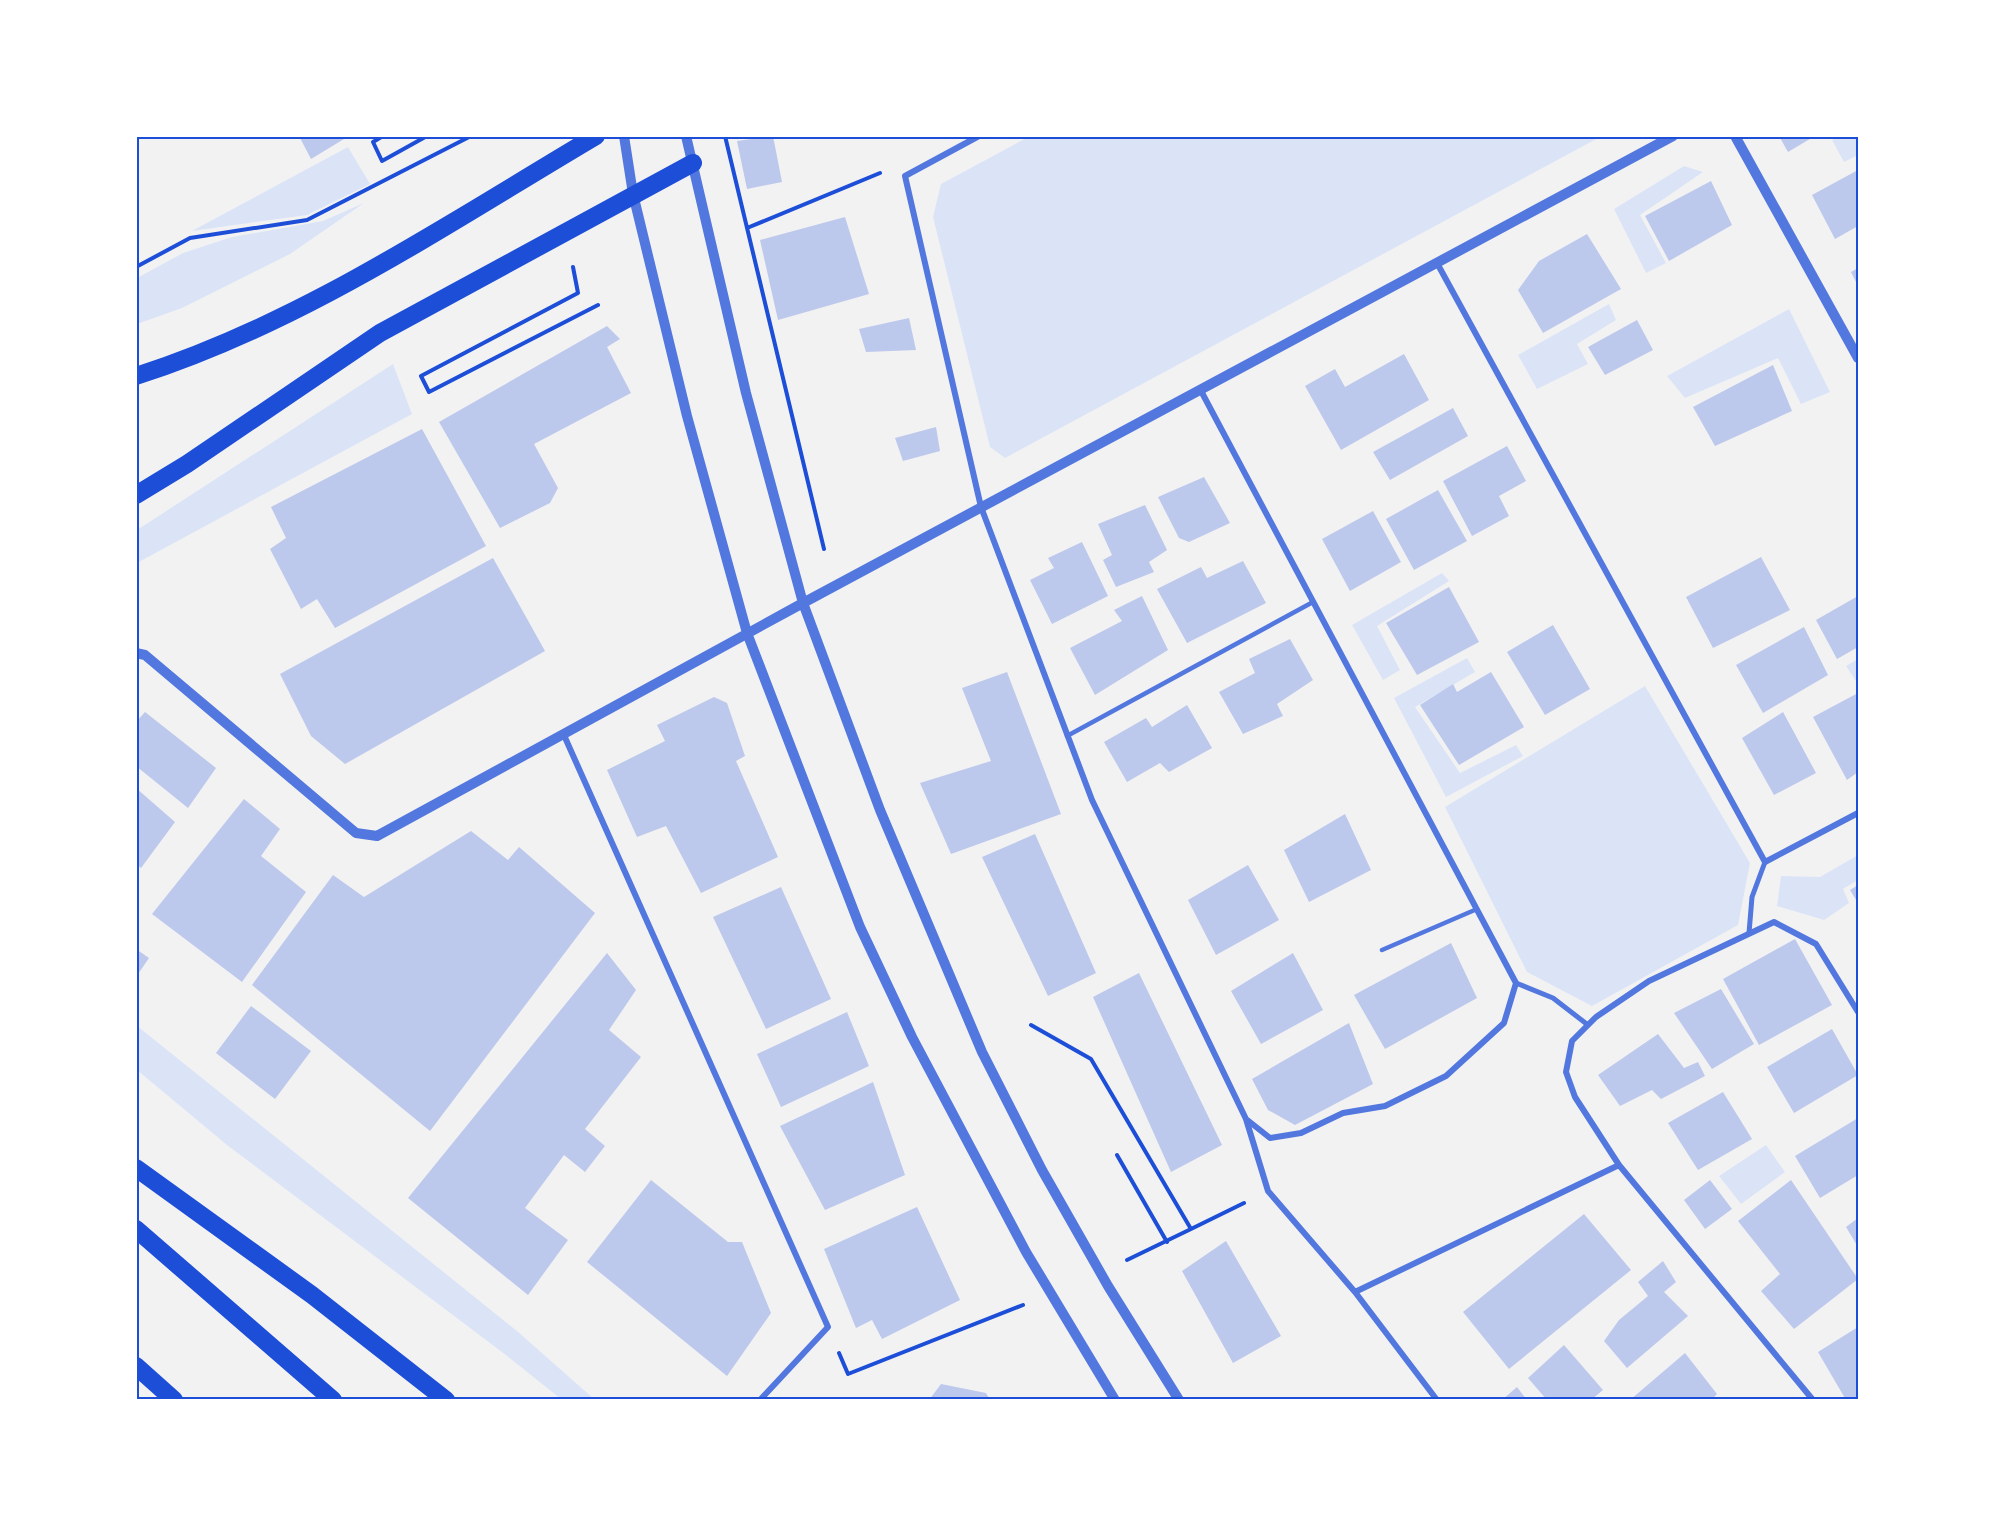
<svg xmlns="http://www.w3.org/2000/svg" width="1995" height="1536" font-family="Ubuntu,sans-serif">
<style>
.green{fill:#dbe4f7}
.building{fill:#bdc9ec}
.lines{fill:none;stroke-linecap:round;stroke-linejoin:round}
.path{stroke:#1d4ed8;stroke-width:4}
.service{stroke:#5277de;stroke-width:4.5}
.pedestrian{stroke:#5277de;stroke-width:5}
.minor{stroke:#5277de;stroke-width:6}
.tertiary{stroke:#5277de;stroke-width:10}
.motorway{stroke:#1d4ed8;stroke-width:18}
.neatline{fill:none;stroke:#1d4ed8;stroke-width:2}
</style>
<rect width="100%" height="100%" fill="#f2f2f2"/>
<!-- green -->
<path class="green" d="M 1028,137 L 1028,136 L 1600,137 L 1005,458 L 990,447 L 933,217 L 941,184 Z
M 1838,137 L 1858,137 L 1858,155 L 1844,162 L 1832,140 Z
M 348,147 L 370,184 L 307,215 L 192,231 Z
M 1684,166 L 1703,172 L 1640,215 L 1666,263 L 1646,273 L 1614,209 Z
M 364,203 L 290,254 L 182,308 L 137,324 L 137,278 L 183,253 L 232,237 L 323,221 Z
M 1609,304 L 1616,320 L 1577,344 L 1588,364 L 1537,389 L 1518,355 Z
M 1789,309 L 1830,392 L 1801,404 L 1778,358 L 1685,398 L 1667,376 Z
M 393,364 L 412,414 L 137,563 L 137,530 Z
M 1442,573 L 1449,581 L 1377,626 L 1400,670 L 1383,680 L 1352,625 Z
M 1467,658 L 1475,672 L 1415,707 L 1460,773 L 1516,745 L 1523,756 L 1446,797 L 1394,698 Z
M 1858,659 L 1858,684 L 1846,666 Z
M 1645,686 L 1750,863 L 1738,925 L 1592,1006 L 1527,972 L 1445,807 Z
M 1858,855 L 1858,880 L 1843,889 L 1849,903 L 1824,920 L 1777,906 L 1781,876 L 1820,877 Z
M 136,1025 L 517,1331 L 594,1399 L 561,1399 L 502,1352 L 227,1145 L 137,1070 Z
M 1766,1145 L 1785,1172 L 1741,1204 L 1719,1176 Z"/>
<!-- building -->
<path class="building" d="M 299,136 L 349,136 L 311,159 Z
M 773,136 L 782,182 L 747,189 L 737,141 Z
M 1779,136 L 1815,136 L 1788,152 Z
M 1858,170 L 1858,226 L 1835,239 L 1812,195 Z
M 1711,181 L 1732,225 L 1669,261 L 1645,216 Z
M 845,217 L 869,294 L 778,320 L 760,240 Z
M 1587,234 L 1621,289 L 1543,333 L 1518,290 L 1539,261 Z
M 1858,268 L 1858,286 L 1851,272 Z
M 909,318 L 916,350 L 866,352 L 859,329 Z
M 1637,320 L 1653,350 L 1605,375 L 1588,347 Z
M 607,326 L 620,339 L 607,347 L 631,393 L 534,444 L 558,488 L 550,503 L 500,528 L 439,422 Z
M 1404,354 L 1429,400 L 1341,450 L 1305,386 L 1335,369 L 1345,387 Z
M 1773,365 L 1792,411 L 1715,446 L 1693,407 Z
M 1453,408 L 1468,436 L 1390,480 L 1373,452 Z
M 936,427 L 940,451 L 903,461 L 895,438 Z
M 422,429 L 486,546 L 335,628 L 317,599 L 301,609 L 270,549 L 286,538 L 271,507 Z
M 1507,446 L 1526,481 L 1499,496 L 1509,516 L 1472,536 L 1443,481 Z
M 1204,477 L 1230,523 L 1189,542 L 1179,538 L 1158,497 Z
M 1438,490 L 1467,541 L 1414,570 L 1386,519 Z
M 1145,505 L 1167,550 L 1149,562 L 1154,572 L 1116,587 L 1103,560 L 1112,555 L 1098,524 Z
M 1373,511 L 1401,562 L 1350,591 L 1322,539 Z
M 1082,542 L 1108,596 L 1052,624 L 1030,580 L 1054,568 L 1048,558 Z
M 1761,557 L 1790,610 L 1713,648 L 1686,597 Z
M 493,558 L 545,651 L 345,764 L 311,736 L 280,674 Z
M 1243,561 L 1266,603 L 1187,643 L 1157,589 L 1201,567 L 1207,578 Z
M 1449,587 L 1479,642 L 1417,675 L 1386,623 Z
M 1142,596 L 1168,650 L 1095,695 L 1070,648 L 1122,621 L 1114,610 Z
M 1858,596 L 1858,647 L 1837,659 L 1816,620 Z
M 1553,625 L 1590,689 L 1545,715 L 1507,652 Z
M 1804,627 L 1828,675 L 1763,713 L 1736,665 Z
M 1290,639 L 1313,680 L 1277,704 L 1283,716 L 1243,734 L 1219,692 L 1255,673 L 1249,659 Z
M 1007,672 L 1061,814 L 951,854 L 920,783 L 991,761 L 962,688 Z
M 1491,672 L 1524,727 L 1459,765 L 1420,705 L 1453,684 L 1457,692 Z
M 1858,693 L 1858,772 L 1847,780 L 1813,717 Z
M 714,697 L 727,703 L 745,756 L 736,761 L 778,857 L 701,893 L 666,826 L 637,837 L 607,770 L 665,741 L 657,725 Z
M 1187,705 L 1212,748 L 1169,772 L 1160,763 L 1127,782 L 1104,742 L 1146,718 L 1152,727 Z
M 145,712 L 216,768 L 188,808 L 136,766 L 136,722 Z
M 1783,712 L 1816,773 L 1774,795 L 1742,738 Z
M 136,788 L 175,822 L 141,868 L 136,864 Z
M 244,799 L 280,829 L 261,856 L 306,892 L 242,982 L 152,914 Z
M 1345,814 L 1371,870 L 1309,902 L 1284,850 Z
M 471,831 L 508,860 L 519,847 L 595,913 L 430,1131 L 252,985 L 333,875 L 364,897 Z
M 1035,834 L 1096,973 L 1048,996 L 982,857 Z
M 1248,865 L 1279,920 L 1216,955 L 1188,900 Z
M 1858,885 L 1858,903 L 1850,890 Z
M 781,887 L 831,999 L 766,1029 L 713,917 Z
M 1795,939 L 1832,1005 L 1759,1045 L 1723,979 Z
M 1451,943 L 1477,998 L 1385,1049 L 1354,995 Z
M 136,949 L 149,958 L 136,977 Z
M 607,953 L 636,990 L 609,1030 L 641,1057 L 585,1129 L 605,1146 L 585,1172 L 564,1155 L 525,1208 L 568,1240 L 528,1295 L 408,1198 Z
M 1293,953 L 1323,1010 L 1261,1044 L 1231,991 Z
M 1139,973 L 1222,1145 L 1171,1172 L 1093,997 Z
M 1721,989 L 1754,1044 L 1712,1069 L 1674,1013 Z
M 251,1006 L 311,1051 L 275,1099 L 216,1053 Z
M 847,1012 L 869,1066 L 781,1107 L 757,1054 Z
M 1349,1023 L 1373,1084 L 1295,1125 L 1268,1110 L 1252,1079 Z
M 1832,1029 L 1858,1075 L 1794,1113 L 1767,1067 Z
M 1658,1034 L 1684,1068 L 1698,1062 L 1705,1076 L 1661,1099 L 1652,1090 L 1620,1106 L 1598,1075 Z
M 873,1082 L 905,1175 L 825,1210 L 780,1126 Z
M 1723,1092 L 1752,1139 L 1698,1170 L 1668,1123 Z
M 1858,1118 L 1858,1175 L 1820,1198 L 1795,1156 Z
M 651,1180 L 728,1242 L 742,1242 L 771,1313 L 727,1376 L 587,1262 Z
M 1710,1180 L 1732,1209 L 1705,1229 L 1684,1200 Z
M 1791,1180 L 1858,1279 L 1794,1329 L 1761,1291 L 1780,1274 L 1738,1221 Z
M 917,1207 L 960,1300 L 882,1339 L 872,1320 L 856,1328 L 824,1249 Z
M 1584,1214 L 1631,1270 L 1509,1369 L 1463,1312 Z
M 1858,1218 L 1858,1247 L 1846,1227 Z
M 1226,1241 L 1281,1336 L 1233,1363 L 1182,1271 Z
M 1663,1261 L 1676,1282 L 1664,1292 L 1688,1316 L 1627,1368 L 1604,1341 L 1619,1320 L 1648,1296 L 1638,1282 Z
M 1858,1327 L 1858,1400 L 1846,1400 L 1818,1352 Z
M 1564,1345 L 1603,1390 L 1591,1400 L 1547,1400 L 1528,1378 Z
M 1685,1353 L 1717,1394 L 1711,1400 L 1630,1400 Z
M 941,1384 L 986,1393 L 990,1400 L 929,1400 Z
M 1517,1387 L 1527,1400 L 1502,1400 Z"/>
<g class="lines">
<!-- path -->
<path class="path" d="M 383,136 L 373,142 L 382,161 L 427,136
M 725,136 L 824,549
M 747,228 L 880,173
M 136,267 L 190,238 L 307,220 L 471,136
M 573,267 L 578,293 L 421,376 L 429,392 L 598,305
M 1031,1025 L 1091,1059 L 1191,1229 L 1127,1260
M 1117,1155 L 1167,1242
M 1191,1229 L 1244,1203
M 839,1353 L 848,1374 L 1023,1305"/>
<!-- service -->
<path class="service" d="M 1067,736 L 1313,602
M 1382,950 L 1477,909"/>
<!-- pedestrian -->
<path class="pedestrian" d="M 1749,933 L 1752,897 L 1765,862
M 1516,983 L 1553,998 L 1588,1025"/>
<!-- minor -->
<path class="minor" d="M 979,136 L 905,176 L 981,507 L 1092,800 L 1246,1119 L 1268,1191 L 1355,1292 L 1437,1400
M 1437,263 L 1765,862 L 1858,813
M 1200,389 L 1516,983 L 1504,1023 L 1446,1076 L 1385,1106 L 1343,1113 L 1301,1133 L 1270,1138 L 1246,1119
M 563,733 L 828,1327 L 760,1400
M 1355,1292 L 1619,1165
M 1813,1400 L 1619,1165 L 1575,1097 L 1566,1072 L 1572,1041 L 1596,1017 L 1649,981 L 1774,922 L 1816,944 L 1858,1012"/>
<!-- tertiary -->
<path class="tertiary" d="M 624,136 L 633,194 L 687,416 L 747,633 L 860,927 L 912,1037 L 1026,1252 L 1115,1400
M 686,136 L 746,393 L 803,603 L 880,810 L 982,1052 L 1042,1170 L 1108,1286 L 1179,1400
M 1735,136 L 1858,358
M 136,653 L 145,655 L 356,833 L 377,836 L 803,603 L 1673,136"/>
<!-- motorway -->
<path class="motorway" d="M 136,376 C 302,323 447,224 596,136
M 136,495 L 187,464 L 380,333 L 693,163
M 136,1168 L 312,1295 L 446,1400
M 136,1229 L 333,1400
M 136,1366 L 174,1400"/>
</g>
<!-- border -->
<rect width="1995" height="1536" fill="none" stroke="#ffffff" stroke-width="276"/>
<rect x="138" y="138" width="1719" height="1260" class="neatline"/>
</svg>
